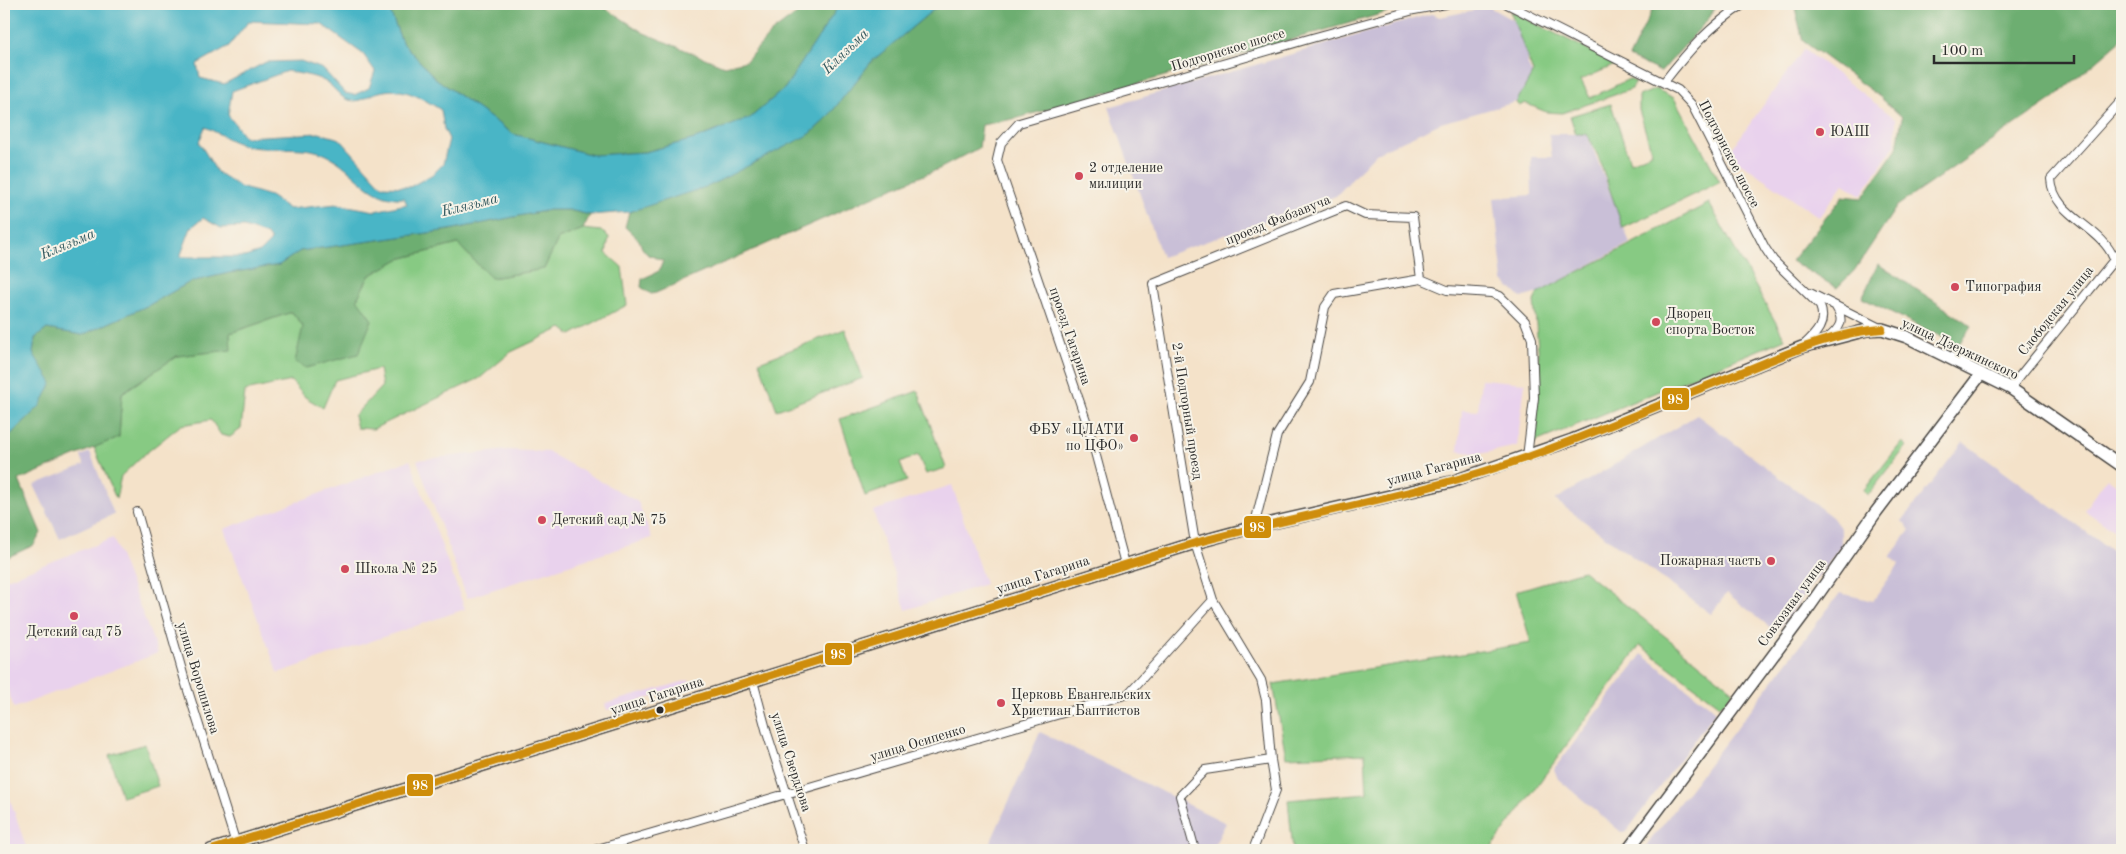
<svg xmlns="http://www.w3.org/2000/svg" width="2126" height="854" font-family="'Old Standard TT',serif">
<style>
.built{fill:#e9d2ed}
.industrial{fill:#c9bfd7}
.green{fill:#87ca83;stroke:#597a57}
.forest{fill:#6dae71;stroke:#4c6c4e}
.water{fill:#49b5c6;stroke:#3a7078;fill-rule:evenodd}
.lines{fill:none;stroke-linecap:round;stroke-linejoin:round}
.street-casing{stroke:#494643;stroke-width:10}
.secondary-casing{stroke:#494643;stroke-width:14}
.street{stroke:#fff;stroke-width:8}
.secondary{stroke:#fff;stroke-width:11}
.bus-1-casing{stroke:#f7f3e8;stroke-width:11}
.bus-1{stroke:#ce8d09;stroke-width:8}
.poi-dot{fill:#d1495b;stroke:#f7f3e8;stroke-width:2}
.bus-dot{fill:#2b2b2b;stroke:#f7f3e8;stroke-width:2}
.labels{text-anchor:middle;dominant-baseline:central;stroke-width:4;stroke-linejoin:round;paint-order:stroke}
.street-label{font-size:14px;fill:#2b2b2b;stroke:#f7f3e8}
.poi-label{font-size:14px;fill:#2b2b2b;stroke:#f7f3e8;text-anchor:start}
.water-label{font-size:15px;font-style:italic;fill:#365b61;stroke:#f7f3e8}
.line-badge{stroke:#f7f3e8;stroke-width:2}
.badge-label{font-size:14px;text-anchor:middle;font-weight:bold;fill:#fff}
</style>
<rect width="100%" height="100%" fill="#f7f3e8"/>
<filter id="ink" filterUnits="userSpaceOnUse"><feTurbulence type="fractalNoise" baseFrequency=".02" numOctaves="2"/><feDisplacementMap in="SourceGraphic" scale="10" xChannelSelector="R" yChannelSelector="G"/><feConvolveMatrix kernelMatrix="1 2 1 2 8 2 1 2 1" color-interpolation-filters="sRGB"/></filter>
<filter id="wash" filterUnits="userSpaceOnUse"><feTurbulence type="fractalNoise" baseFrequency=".0096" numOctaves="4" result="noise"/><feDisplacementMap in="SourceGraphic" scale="20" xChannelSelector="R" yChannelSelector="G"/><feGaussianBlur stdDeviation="1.12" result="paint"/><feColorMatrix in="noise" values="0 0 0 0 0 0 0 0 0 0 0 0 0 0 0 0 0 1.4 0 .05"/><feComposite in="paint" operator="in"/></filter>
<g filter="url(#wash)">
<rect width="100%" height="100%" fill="#f4e2c9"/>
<!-- built -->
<path class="built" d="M 1804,49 L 1896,119 L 1895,145 L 1861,195 L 1843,184 L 1819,217 L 1728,154 Z
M 1481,379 L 1525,383 L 1517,446 L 1480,454 L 1458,451 L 1462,410 L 1478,411 Z
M 508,450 L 548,452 L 638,502 L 652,538 L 467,598 L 417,460 Z
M 410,460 L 465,609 L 278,673 L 224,529 Z
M 2107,478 L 2122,489 L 2122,536 L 2084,510 Z
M 952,485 L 985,584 L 906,610 L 873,511 Z
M 113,538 L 158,653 L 14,708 L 4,680 L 4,580 Z
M 689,680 L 691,686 L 607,710 L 605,704 Z
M 4,781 L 27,850 L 4,850 Z"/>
<!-- industrial -->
<path class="industrial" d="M 1489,7 L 1523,26 L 1528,65 L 1541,95 L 1441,123 L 1376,153 L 1336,196 L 1162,257 L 1109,107 L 1431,14 L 1440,17 Z
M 1549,134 L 1587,134 L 1630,243 L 1538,293 L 1521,298 L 1503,281 L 1494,198 L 1532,195 L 1531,157 L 1552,157 Z
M 1697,415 L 1832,517 L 1841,529 L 1841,546 L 1776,632 L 1727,593 L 1711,614 L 1555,500 Z
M 1963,442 L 2122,558 L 2122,850 L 1643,850 L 1840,593 L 1873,601 L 1899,564 L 1890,557 L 1910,530 L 1902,521 Z
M 90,452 L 114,514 L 60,539 L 34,485 L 84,465 L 81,456 Z
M 1642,654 L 1716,711 L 1627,831 L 1621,832 L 1558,779 L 1554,769 Z
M 1040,732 L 1226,823 L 1212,850 L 987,850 Z"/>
<!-- green -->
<path class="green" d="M 1510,11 L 1617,64 L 1581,80 L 1590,98 L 1629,79 L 1635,82 L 1632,89 L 1562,113 L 1546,112 L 1525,103 L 1519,106 L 1516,103 L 1533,72 Z
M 1656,89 L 1674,98 L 1720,182 L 1623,228 L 1598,156 L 1587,134 L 1576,134 L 1570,116 L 1611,104 L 1630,162 L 1652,153 L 1639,110 L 1639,96 Z
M 1709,203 L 1785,339 L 1533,443 L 1540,371 L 1534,301 L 1538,293 Z
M 583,229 L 601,231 L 609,237 L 606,253 L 622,267 L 627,305 L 571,335 L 562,328 L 511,352 L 480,378 L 373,429 L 357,428 L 354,416 L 382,386 L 379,369 L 335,380 L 323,408 L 305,397 L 291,381 L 245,391 L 241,429 L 230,437 L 221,435 L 211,420 L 181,425 L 140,458 L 121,476 L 116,499 L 94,447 L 119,437 L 122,393 L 177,356 L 230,350 L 230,333 L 292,312 L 303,326 L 357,299 L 369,276 L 399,259 L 458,244 L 491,278 L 544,269 L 558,239 Z
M 845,329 L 863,378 L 777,410 L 759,362 Z
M 918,391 L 946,468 L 926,474 L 918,455 L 900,463 L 907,481 L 865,496 L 840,419 Z
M 1902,442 L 1907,446 L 1868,495 L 1863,491 Z
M 1583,571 L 1734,691 L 1720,706 L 1640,645 L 1490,850 L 1293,850 L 1288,800 L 1367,793 L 1365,754 L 1286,757 L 1273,684 L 1531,643 L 1516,591 Z
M 145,744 L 158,786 L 122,797 L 109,755 Z"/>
<!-- forest -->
<path class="forest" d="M 387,4 L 599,4 L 644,33 L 724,66 L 746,61 L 771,33 L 810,4 L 840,4 L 785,88 L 750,118 L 695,139 L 645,152 L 593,155 L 513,134 L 435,78 L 402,42 Z
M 943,4 L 1416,4 L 1018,118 L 982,125 L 979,148 L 939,169 L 895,187 L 656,293 L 651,294 L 641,287 L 642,279 L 659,271 L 663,261 L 647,254 L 642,248 L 639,240 L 625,227 L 629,212 L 810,134 L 827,118 L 871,62 L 934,9 Z
M 1655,4 L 1716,4 L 1710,17 L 1661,72 L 1629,57 Z
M 1794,4 L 2122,4 L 2122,39 L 2054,98 L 1897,206 L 1854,271 L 1837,288 L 1791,261 L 1843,196 L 1862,198 L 1897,148 L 1902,117 L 1880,97 L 1803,41 Z
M 549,210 L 569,210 L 590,215 L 583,229 L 558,239 L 544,269 L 491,278 L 458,244 L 399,259 L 369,276 L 357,299 L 372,320 L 358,354 L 306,368 L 295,362 L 303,326 L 292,312 L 230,333 L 231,350 L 177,356 L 122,393 L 119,437 L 19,480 L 41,533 L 34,545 L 4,559 L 4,441 L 40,406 L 33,353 L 35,338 L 47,329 L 82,335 L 149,305 L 190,282 L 229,273 L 279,265 L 300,251 L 449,230 Z
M 1878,264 L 1972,326 L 1958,345 L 1862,298 Z"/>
<!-- water -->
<path class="water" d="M 4,4 L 387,4 L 402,42 L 435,78 L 513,134 L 593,155 L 645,152 L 695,139 L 750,118 L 785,88 L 840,4 L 943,4 L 934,9 L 871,62 L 827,118 L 810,134 L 709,186 L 629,212 L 590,215 L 569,210 L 549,210 L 449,230 L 300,251 L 279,265 L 229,273 L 190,282 L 149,305 L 82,335 L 47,329 L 35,338 L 33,353 L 52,383 L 40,406 L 4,441 ZM 249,21 L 321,24 L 363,54 L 375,71 L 369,88 L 354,95 L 345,93 L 323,69 L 301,61 L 266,62 L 224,84 L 200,78 L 197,64 L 229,46 ZM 287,71 C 298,74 314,75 324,81 C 333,85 339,97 348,100 C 358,103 364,98 373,94 C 399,84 419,96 441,110 L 444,129 L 449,139 L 443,164 L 433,174 L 410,187 L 382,186 L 340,139 L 319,133 L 245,137 L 228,115 L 232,91 ZM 205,127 C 219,133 236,145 251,147 C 270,150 302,146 319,152 C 353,163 366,201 404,198 L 407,204 L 375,211 L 337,204 L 289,209 L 270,196 L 240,187 L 217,172 L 199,142 ZM 203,218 L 221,228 L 244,227 L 267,235 L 271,241 L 260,252 L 245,257 L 180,257 L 191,228 Z"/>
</g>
<g filter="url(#ink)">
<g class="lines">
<defs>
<path id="street" d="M 1507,4 L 1678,90 L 1692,105 L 1765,248 L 1773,260 L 1820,306 C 1827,323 1816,334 1804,345
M 1664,82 C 1689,50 1710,26 1744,4
M 2114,259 C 2102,226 2053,217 2051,179 L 2122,100
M 1810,293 L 1880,328
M 1828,338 C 1840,328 1845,321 1836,307
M 2010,388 L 2122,250
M 137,512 L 185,681 L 238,850
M 1254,527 L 1277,435 L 1310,382 L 1325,307 L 1334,294 L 1421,279 L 1447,290 L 1491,293 L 1500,296 L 1525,321 L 1532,339 L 1534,398 L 1527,457
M 1125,564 L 1088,426 L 997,160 L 1001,143 L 1019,123 L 1312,38 L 1414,10 L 1446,4
M 753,681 L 767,733 L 805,850
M 594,850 L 1128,694 L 1213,600
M 1195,850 L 1180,796 L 1205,770 L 1271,760
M 1253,850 L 1276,790 L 1271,760 L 1266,700 L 1261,680 L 1213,600 L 1195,543 L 1153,284 L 1346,206 L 1365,215 L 1413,217 L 1421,279"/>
<path id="secondary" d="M 211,850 L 1195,543 L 1254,527 L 1451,482 L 1572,440 L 1802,347 L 1867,330 L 1882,329 L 1907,337 L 2010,388 L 2122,466
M 1628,850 L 1807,610 L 1876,512 L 1981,374"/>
</defs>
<!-- street casing -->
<use href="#street" class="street-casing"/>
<!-- secondary casing -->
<use href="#secondary" class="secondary-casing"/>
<!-- street -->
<use href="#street" class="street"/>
<!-- secondary -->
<use href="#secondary" class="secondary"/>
<defs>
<path id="bus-1" d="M 211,850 L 1195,543 C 1306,513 1419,496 1528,457 C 1600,431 1670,400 1742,372 C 1787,354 1833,332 1882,329"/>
</defs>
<!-- bus-1 casing -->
<use href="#bus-1" class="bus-1-casing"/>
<!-- bus-1 -->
<use href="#bus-1" class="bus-1"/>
</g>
</g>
<!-- markers -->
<g class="poi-dot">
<circle cx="1820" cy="132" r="5"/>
<circle cx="1079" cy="176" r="5"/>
<circle cx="1955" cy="287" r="5"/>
<circle cx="1656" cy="322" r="5"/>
<circle cx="1134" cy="438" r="5"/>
<circle cx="542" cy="520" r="5"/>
<circle cx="1771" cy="561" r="5"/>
<circle cx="345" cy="569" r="5"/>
<circle cx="74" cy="616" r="5"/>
<circle cx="1001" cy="703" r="5"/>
</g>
<circle class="bus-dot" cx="660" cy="710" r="4.5"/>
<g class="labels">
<!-- street labels -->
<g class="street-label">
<text transform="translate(1228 50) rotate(-17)">Подгорнское шоссе</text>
<text transform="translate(1729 154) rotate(63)">Подгорнское шоссе</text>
<text transform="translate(1278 220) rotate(-22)">проезд Фабзавуча</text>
<text transform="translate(2056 311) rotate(-51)">Слободская улица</text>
<text transform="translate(1070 336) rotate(71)">проезд Гагарина</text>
<text transform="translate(1960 349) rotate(25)">улица Дзержинского</text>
<text transform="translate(1187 411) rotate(81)">2-й Подгорный проезд</text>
<text transform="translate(1434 469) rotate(-15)">улица Гагарина</text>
<text transform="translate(1043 575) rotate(-18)">улица Гагарина</text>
<text transform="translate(1792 603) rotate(-54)">Совхозная улица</text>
<text transform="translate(198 678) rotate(73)">улица Ворошилова</text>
<text transform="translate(657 696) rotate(-18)">улица Гагарина</text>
<text transform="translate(918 743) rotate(-17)">улица Осипенко</text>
<text transform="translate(791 762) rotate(72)">улица Свердлова</text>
</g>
<!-- poi labels -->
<g class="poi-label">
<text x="1830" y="132">ЮАШ</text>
<text x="1089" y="168">2 отделение<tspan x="1089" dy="16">милиции</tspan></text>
<text x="1965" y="287">Типография</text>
<text x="1666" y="314">Дворец<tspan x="1666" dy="16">спорта Восток</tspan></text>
<text x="1124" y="430" text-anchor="end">ФБУ «ЦЛАТИ<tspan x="1124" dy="16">по ЦФО»</tspan></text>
<text x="552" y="520">Детский сад № 75</text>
<text x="1761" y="561" text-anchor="end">Пожарная часть</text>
<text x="355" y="569">Школа № 25</text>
<text x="74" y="632" text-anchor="middle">Детский сад 75</text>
<text x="1011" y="695">Церковь Евангельских<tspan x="1011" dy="16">Христиан Баптистов</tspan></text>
</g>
<!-- water labels -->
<g class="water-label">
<text transform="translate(846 52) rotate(-44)">Клязьма</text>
<text transform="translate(470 206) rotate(-14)">Клязьма</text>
<text transform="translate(68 245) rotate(-23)">Клязьма</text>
</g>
</g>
<g class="line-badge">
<rect x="1661" y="387" width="29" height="24" rx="5" fill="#ce8d09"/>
<rect x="1243" y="515" width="29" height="24" rx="5" fill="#ce8d09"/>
<rect x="824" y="642" width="29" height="24" rx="5" fill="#ce8d09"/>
<rect x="406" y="773" width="28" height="24" rx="5" fill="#ce8d09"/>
</g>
<g class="badge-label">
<text x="1675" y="404">98</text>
<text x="1257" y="532">98</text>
<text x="838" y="659">98</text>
<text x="420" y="790">98</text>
</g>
<!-- margin -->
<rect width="2126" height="854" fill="none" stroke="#f7f3e8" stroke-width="20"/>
<!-- scale -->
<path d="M1934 55v8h140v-8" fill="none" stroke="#2b2b2b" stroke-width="2.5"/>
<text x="1941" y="55" font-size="15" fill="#2b2b2b" stroke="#f7f3e8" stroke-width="4" paint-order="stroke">100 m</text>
</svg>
